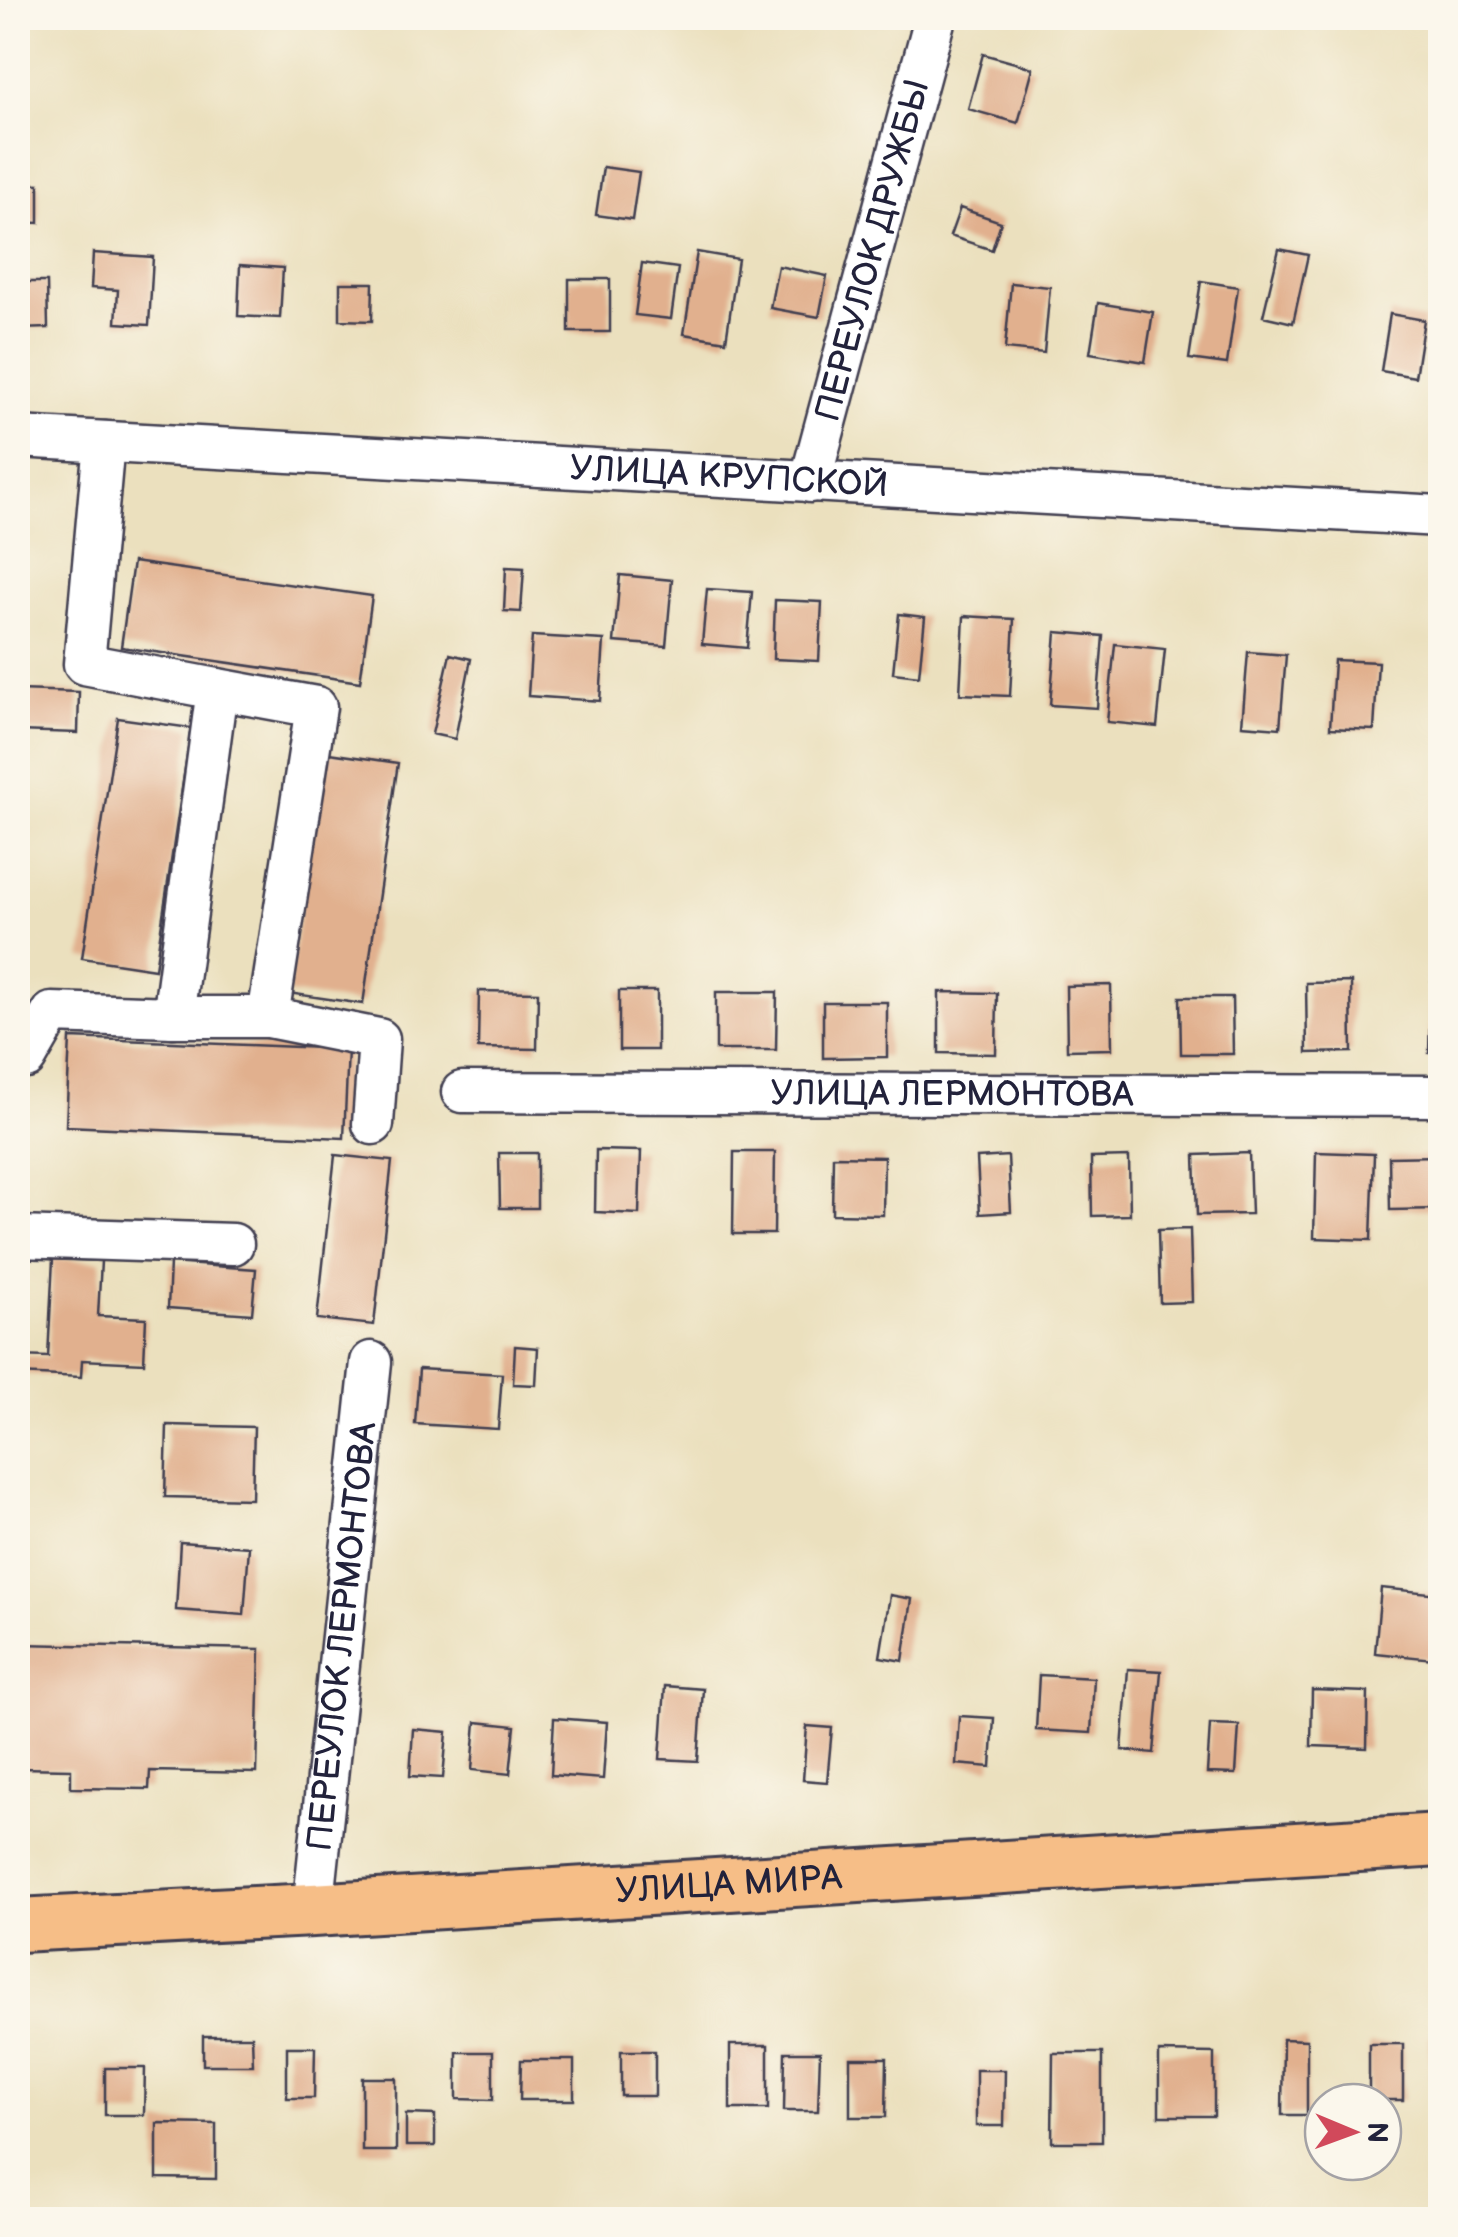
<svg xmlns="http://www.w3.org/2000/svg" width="1458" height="2237" font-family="'Balsamiq Sans',sans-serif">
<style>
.building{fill:#e1b08e}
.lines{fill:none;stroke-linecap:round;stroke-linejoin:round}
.minor-casing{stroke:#403e4f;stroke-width:45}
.major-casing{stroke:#403e4f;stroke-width:58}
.minor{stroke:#fff;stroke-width:40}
.major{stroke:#f6be87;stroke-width:52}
.labels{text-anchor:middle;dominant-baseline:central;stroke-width:8;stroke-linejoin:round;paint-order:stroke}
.street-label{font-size:35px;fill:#22223b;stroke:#fbf7ec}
</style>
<rect width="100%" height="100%" fill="#fbf7ec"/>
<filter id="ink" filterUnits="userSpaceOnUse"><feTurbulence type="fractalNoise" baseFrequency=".01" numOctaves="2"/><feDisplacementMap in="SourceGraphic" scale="20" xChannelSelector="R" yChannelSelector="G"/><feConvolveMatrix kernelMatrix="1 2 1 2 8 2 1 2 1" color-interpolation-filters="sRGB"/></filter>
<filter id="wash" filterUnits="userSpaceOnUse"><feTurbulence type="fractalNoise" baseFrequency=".0048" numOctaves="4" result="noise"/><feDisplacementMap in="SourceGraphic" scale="40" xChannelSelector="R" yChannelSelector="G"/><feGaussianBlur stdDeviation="2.25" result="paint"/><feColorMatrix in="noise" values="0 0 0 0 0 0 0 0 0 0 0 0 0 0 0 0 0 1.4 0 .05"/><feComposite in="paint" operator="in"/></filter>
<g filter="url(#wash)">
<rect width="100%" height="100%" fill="#ebe0be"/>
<g id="blocks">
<!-- building -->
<path class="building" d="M 983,54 L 1033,68 L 1018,123 L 968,109 Z
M 603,167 L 639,172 L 632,220 L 596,215 Z
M 18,183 L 39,184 L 39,223 L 18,222 Z
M 960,208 L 1001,222 L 992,250 L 950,236 Z
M 1279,249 L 1308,255 L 1293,323 L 1263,316 Z
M 697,252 L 738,259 L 726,341 L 684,334 Z
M 93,253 L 153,257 L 149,325 L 116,323 L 118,290 L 91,288 Z
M 642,263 L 678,268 L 671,319 L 635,315 Z
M 240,265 L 283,268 L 280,318 L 238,316 Z
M 778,266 L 827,276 L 819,317 L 770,308 Z
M 569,279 L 610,279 L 610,332 L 569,332 Z
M 1201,281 L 1238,287 L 1227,364 L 1189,359 Z
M 18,282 L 47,282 L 48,328 L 18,329 Z
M 340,283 L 373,283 L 372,321 L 340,320 Z
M 1011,283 L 1050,287 L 1044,353 L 1005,349 Z
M 1098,303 L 1153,312 L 1145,362 L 1090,353 Z
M 1390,314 L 1424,320 L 1415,377 L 1381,371 Z
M 133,562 L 372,596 L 360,682 L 121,647 Z
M 506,567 L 524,568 L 521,612 L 504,611 Z
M 620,575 L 672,580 L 666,646 L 614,642 Z
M 707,589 L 752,592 L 747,648 L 702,644 Z
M 775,600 L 822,602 L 819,661 L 773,659 Z
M 899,614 L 925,617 L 919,676 L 893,673 Z
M 964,616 L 1014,619 L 1010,696 L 960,694 Z
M 1056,632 L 1103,636 L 1097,708 L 1050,705 Z
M 532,636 L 604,640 L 600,701 L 528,696 Z
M 1115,644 L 1165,649 L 1157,727 L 1107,722 Z
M 1248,652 L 1286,655 L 1280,728 L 1242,725 Z
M 450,654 L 471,659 L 455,739 L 432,734 Z
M 1334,660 L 1378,662 L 1374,730 L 1330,728 Z
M 18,690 L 79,692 L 78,733 L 18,731 Z
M 118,718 L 191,728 L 155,969 L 82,958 Z
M 322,752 L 398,763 L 363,1004 L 288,993 Z
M 1351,982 L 1352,1052 L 1307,1053 L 1306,983 Z
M 1431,983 L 1440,984 L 1440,1053 L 1429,1053 Z
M 1111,985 L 1112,1049 L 1067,1050 L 1066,986 Z
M 479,991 L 538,992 L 537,1049 L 478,1048 Z
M 619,991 L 657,991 L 657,1050 L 619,1050 Z
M 716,992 L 777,992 L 776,1050 L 716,1050 Z
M 939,992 L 997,993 L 996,1054 L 939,1053 Z
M 1180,997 L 1232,997 L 1233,1054 L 1181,1054 Z
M 823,1002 L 887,1002 L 887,1057 L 823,1058 Z
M 70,1038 L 348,1049 L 344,1138 L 66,1126 Z
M 596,1150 L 641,1151 L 639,1214 L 595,1212 Z
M 734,1152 L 775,1152 L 774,1234 L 733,1234 Z
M 1316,1152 L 1374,1154 L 1371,1240 L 1314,1238 Z
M 499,1153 L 537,1153 L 537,1208 L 500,1208 Z
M 1249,1153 L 1251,1214 L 1197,1215 L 1195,1155 Z
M 335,1155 L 392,1161 L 374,1325 L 317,1319 Z
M 833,1156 L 884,1157 L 883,1215 L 832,1214 Z
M 1008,1156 L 1011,1212 L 980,1214 L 977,1158 Z
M 1440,1156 L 1440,1209 L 1390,1210 L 1389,1157 Z
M 1129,1157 L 1130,1215 L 1092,1216 L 1091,1158 Z
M 1190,1229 L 1192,1302 L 1160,1303 L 1158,1230 Z
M 53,1259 L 101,1261 L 98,1316 L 146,1318 L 144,1363 L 82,1360 L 81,1377 L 18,1374 L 18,1356 L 48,1357 Z
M 170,1263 L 256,1269 L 252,1314 L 168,1308 Z
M 515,1346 L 538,1348 L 536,1385 L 513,1384 Z
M 419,1369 L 502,1374 L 498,1429 L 415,1424 Z
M 167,1425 L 254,1427 L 252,1499 L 165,1497 Z
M 180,1542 L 249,1547 L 244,1615 L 176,1610 Z
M 1381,1588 L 1440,1594 L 1433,1659 L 1375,1653 Z
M 890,1595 L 912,1599 L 903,1661 L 880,1657 Z
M 18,1644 L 260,1649 L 257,1773 L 150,1771 L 149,1789 L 71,1788 L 71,1769 L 18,1768 Z
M 1128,1669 L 1161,1671 L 1154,1753 L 1122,1750 Z
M 1039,1675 L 1094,1678 L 1091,1733 L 1036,1730 Z
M 665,1686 L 703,1689 L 698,1761 L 660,1759 Z
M 1312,1690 L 1368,1692 L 1367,1748 L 1311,1746 Z
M 959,1716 L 994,1718 L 991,1767 L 956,1764 Z
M 554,1718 L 607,1722 L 603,1779 L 551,1775 Z
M 476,1722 L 515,1726 L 510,1774 L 472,1770 Z
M 1210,1724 L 1239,1725 L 1236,1774 L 1207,1773 Z
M 807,1726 L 832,1728 L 827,1782 L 803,1780 Z
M 413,1729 L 447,1732 L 443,1778 L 410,1776 Z
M 203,2036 L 252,2036 L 253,2065 L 203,2065 Z
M 1430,2036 L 1440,2036 L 1440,2078 L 1430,2078 Z
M 1283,2039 L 1307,2040 L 1307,2115 L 1282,2115 Z
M 1369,2044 L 1403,2044 L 1403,2100 L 1369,2100 Z
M 730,2045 L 768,2045 L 768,2109 L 730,2109 Z
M 287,2047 L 315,2047 L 314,2098 L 287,2098 Z
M 621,2051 L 655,2051 L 655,2096 L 621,2096 Z
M 457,2052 L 493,2052 L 493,2100 L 457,2099 Z
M 785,2052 L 820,2052 L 818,2111 L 784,2111 Z
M 1159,2052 L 1214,2053 L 1214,2116 L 1159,2116 Z
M 1053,2053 L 1102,2053 L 1102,2142 L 1052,2142 Z
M 850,2058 L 887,2058 L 886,2117 L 850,2117 Z
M 521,2060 L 574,2060 L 574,2100 L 520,2100 Z
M 105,2068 L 145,2068 L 144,2115 L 105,2115 Z
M 976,2070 L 1005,2070 L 1004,2126 L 976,2126 Z
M 362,2078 L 396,2078 L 396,2151 L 362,2151 Z
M 406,2114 L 435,2115 L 435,2146 L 406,2146 Z
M 157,2123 L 216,2124 L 216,2179 L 157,2178 Z"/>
</g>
</g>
<g filter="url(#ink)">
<use href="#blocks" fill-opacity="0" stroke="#403e4f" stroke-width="2.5"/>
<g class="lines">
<defs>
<g id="minor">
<path id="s1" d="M 18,437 L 1440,516"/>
<path id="s2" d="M 810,482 L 935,18"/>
<path d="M 173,1017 L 268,1017 L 316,707 L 217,689"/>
<path d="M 268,1017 L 379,1039 L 373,1124"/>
<path d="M 18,1058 L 26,1058 L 52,1013 L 173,1017 L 217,689 L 84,664 L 104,442"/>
<path id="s3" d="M 462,1092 L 1440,1096"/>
<path d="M 18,1237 L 233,1244"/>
<path id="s4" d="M 313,1910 L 371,1362"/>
</g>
<g id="major">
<path id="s5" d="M 18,1925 L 313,1910 L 1440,1840"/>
</g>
</defs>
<!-- minor casing -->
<use href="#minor" class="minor-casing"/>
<!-- major casing -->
<use href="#major" class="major-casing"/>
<!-- minor -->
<use href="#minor" class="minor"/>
<!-- major -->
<use href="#major" class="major"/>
</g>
</g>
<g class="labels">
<!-- street labels -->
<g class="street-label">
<text stroke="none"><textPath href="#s2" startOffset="240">ПЕРЕУЛОК ДРУЖБЫ</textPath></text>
<text stroke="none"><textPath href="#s1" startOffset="712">УЛИЦА КРУПСКОЙ</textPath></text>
<text stroke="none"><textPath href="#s3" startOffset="490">УЛИЦА ЛЕРМОНТОВА</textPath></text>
<text stroke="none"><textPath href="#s4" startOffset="275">ПЕРЕУЛОК ЛЕРМОНТОВА</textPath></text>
<text stroke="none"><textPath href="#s5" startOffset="712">УЛИЦА МИРА</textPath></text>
</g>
</g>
<!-- margin -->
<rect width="1458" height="2237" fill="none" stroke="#fbf7ec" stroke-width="60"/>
<!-- north arrow -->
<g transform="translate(1353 2132) rotate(91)"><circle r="48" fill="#fbf7ec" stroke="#a4a2a5" stroke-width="2.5"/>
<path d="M0-8L18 38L0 25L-18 38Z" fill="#d1495b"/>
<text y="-15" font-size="28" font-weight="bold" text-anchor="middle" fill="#22223b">N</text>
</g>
</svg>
